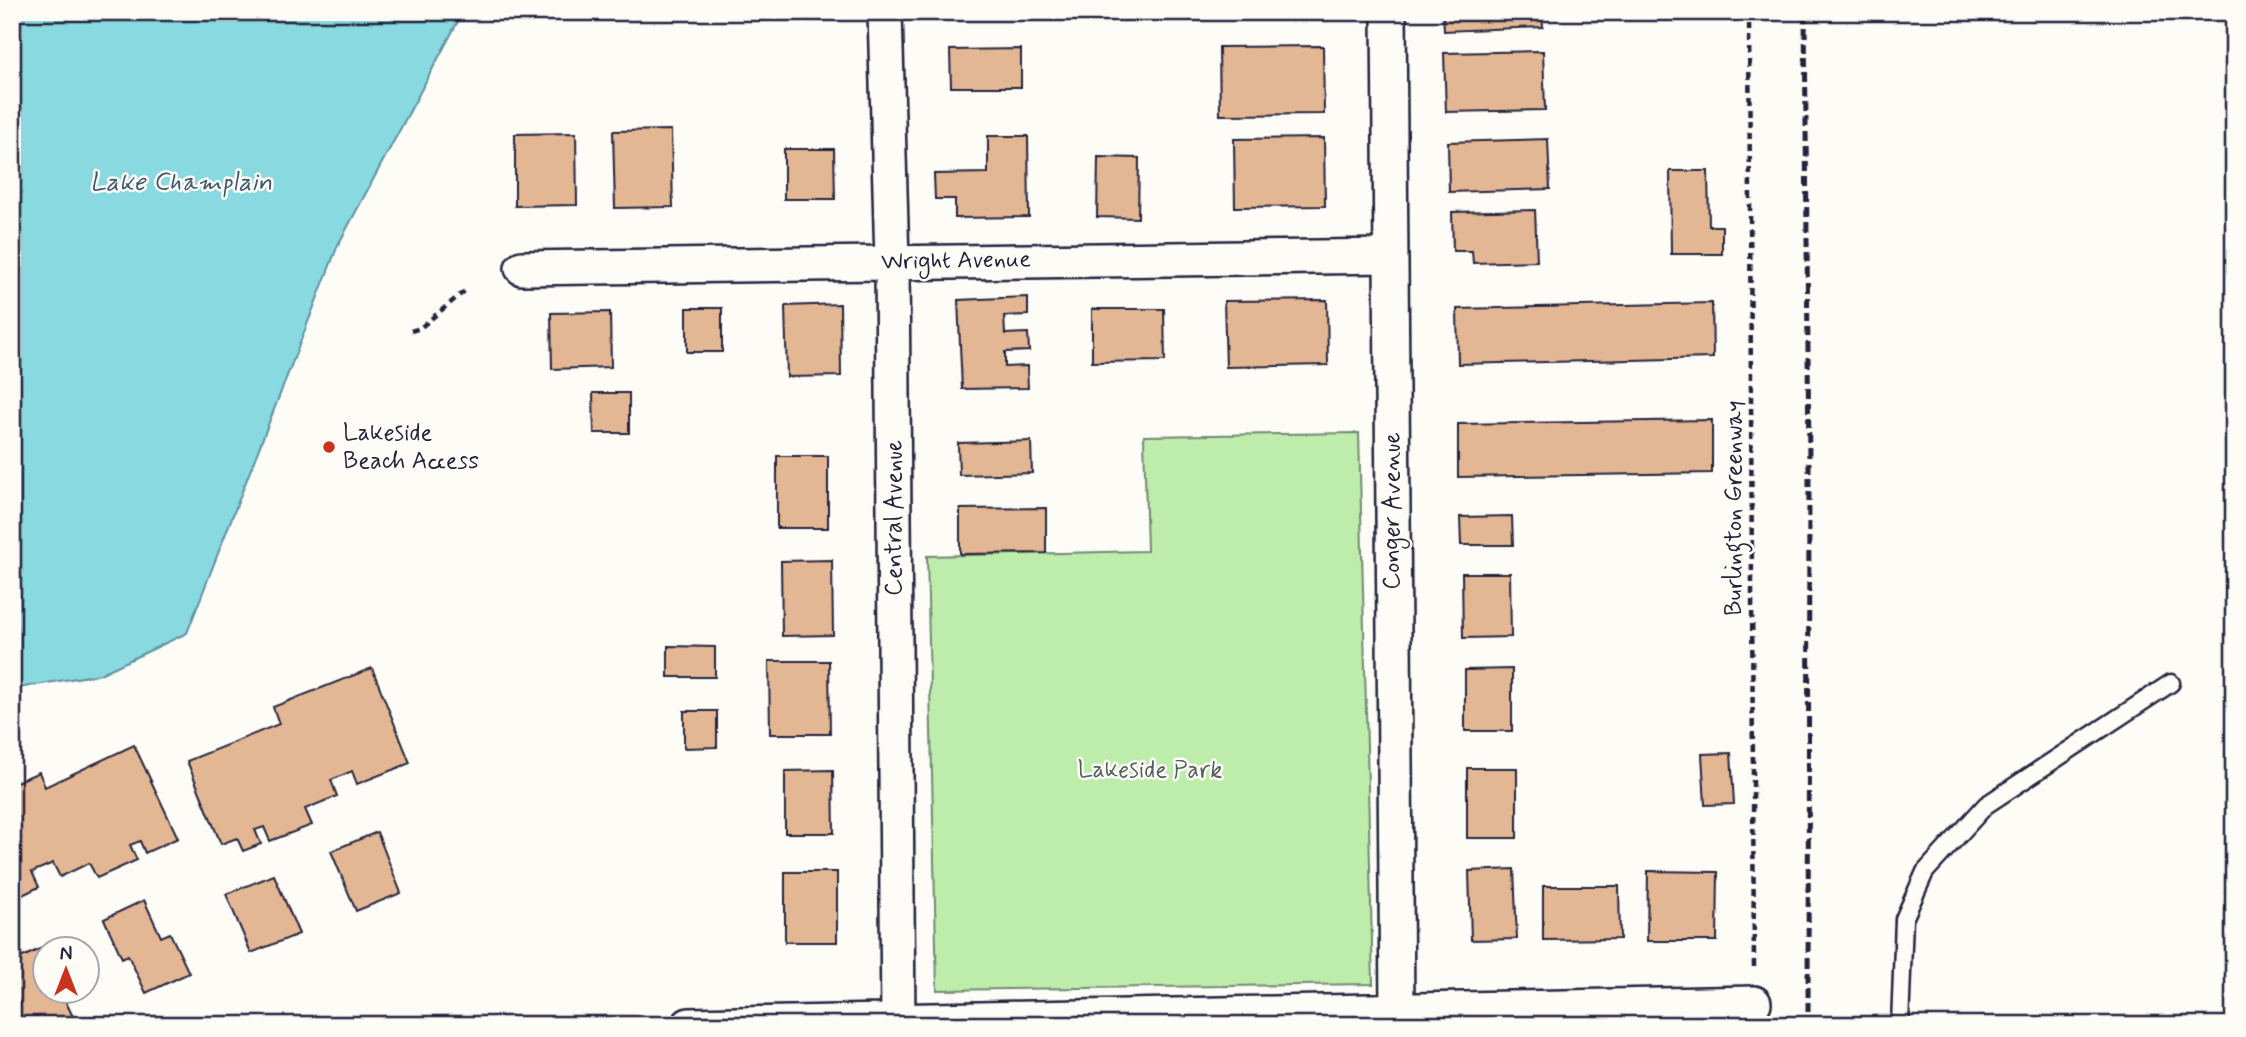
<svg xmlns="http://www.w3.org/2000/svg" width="2246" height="1037" font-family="Mynerve,sans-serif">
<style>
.park{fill:#beedab;stroke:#708873;stroke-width:2}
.water{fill:#88dae0;stroke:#5f909e;stroke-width:2}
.building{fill:#e4b794;stroke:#22223b;stroke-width:2}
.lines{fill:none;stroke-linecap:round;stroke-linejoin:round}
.service-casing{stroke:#22223b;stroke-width:21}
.minor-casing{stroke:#22223b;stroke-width:38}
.path{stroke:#22223b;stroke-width:4.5;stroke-dasharray:7 5;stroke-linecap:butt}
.service{stroke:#fdfcf7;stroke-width:16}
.minor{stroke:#fdfcf7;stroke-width:33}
.rail{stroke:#22223b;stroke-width:5;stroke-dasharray:10 5;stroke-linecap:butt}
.poi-dot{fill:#c8321e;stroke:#fdfcf7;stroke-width:2.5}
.labels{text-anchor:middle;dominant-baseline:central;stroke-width:5;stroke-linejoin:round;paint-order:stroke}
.street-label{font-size:24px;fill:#22223b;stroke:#fdfcf7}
.poi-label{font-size:24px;fill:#22223b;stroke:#fdfcf7;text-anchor:start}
.park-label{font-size:24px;fill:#515f5d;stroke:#fdfcf7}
.water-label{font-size:26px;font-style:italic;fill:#41596d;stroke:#fdfcf7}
</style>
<rect width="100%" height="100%" fill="#fdfcf7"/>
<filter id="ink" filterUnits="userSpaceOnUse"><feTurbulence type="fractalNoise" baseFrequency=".0143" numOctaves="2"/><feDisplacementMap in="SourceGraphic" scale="14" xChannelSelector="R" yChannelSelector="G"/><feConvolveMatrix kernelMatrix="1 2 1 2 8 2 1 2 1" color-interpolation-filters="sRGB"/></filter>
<g filter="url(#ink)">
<!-- park -->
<path class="park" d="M 1359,433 L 1373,984 L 937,990 L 927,556 L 1147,551 L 1144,436 Z"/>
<!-- water -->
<path class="water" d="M 12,12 L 463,12 L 338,245 L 187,633 L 100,674 L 12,689 Z"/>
<!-- building -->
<path class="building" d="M 1443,12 L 1542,12 L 1543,27 L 1444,31 Z
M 1323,46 L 1324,114 L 1220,115 L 1219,47 Z
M 1021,49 L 1021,87 L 951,87 L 950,50 Z
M 1543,51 L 1545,110 L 1446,112 L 1444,53 Z
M 671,130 L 673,207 L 615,208 L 613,131 Z
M 576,133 L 577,205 L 515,206 L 515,134 Z
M 988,136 L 1028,136 L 1029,217 L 955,218 L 955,199 L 935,199 L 934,174 L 988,173 Z
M 1324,138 L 1325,206 L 1235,207 L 1234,139 Z
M 1548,139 L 1550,189 L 1449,192 L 1448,142 Z
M 784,149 L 834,149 L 835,199 L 784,199 Z
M 1098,157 L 1139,158 L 1138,218 L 1097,217 Z
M 1670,171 L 1708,171 L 1709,226 L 1722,226 L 1722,254 L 1671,254 Z
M 1535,210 L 1537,261 L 1473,263 L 1472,251 L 1453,251 L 1452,212 Z
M 1028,297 L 1028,315 L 1004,316 L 1005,334 L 1028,333 L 1029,351 L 1005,352 L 1005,367 L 1027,366 L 1028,388 L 962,389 L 958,300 Z
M 1327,300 L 1328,365 L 1226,367 L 1224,301 Z
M 1712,303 L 1713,358 L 1458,364 L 1457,309 Z
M 840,304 L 841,376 L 787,377 L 785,306 Z
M 687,308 L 722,308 L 722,352 L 687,352 Z
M 1092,309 L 1164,309 L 1165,361 L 1092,362 Z
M 610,312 L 611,367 L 552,369 L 551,313 Z
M 593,393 L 629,393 L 629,433 L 594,433 Z
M 1712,420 L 1712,473 L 1458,477 L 1458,424 Z
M 1031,441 L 1032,473 L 959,475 L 958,443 Z
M 777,456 L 828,456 L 828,528 L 777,528 Z
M 1046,508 L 1046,553 L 960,554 L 960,509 Z
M 1512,516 L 1513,545 L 1461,545 L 1460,517 Z
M 832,560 L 833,635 L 782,636 L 781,561 Z
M 1462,573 L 1510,573 L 1511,637 L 1463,638 Z
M 668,646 L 715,647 L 715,677 L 668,677 Z
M 769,661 L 829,661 L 830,734 L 770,734 Z
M 372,668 L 410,763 L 357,784 L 352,771 L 331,780 L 337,796 L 305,809 L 312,825 L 270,841 L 264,827 L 255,830 L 261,844 L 243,851 L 237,838 L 221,844 L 187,761 L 279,724 L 273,707 Z
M 1512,669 L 1512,731 L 1465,731 L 1465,670 Z
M 684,711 L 717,711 L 717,747 L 684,748 Z
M 134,745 L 178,838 L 145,853 L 140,841 L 130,845 L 137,860 L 97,878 L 89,863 L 60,877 L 53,863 L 32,872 L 39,887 L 12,900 L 12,784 L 39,772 L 45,787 Z
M 1731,753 L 1734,804 L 1705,805 L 1702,754 Z
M 1467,768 L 1517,768 L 1517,838 L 1467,838 Z
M 833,770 L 834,833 L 785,833 L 785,771 Z
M 377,832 L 401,893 L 356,911 L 331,851 Z
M 1514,869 L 1517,939 L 1471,940 L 1469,871 Z
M 1648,871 L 1718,872 L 1717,941 L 1647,941 Z
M 785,872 L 837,872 L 837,942 L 785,942 Z
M 274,875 L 299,934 L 251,953 L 226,894 Z
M 1543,886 L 1619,886 L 1620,939 L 1543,940 Z
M 144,900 L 161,937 L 170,933 L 189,973 L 146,993 L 128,955 L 122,958 L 104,919 Z
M 46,946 L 48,950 L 46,950 L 46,992 L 61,992 L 77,1025 L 23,1025 L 14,1007 L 20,1004 L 12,988 L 12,962 Z"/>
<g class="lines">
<defs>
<path id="service" d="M 1900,1025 L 1904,919 L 1925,872 L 1986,805 L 2171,683"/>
<path id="minor" d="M 885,12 L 892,262 L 898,1025
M 1389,12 L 1397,1011
M 522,268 L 1390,256
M 689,1025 L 1754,1003"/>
</defs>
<!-- service casing -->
<use href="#service" class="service-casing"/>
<!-- minor casing -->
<use href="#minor" class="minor-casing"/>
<!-- path -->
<path class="path" d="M 1749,12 L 1754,970
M 411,331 L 420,328 L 466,290"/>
<!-- service -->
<use href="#service" class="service"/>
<!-- minor -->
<use href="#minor" class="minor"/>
<!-- rail -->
<path class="rail" d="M 1805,12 L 1809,464 L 1808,1025"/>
</g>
</g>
<!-- markers -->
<circle class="poi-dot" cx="329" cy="447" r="7"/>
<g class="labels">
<!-- street labels -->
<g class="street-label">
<text transform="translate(956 261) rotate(-1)">Wright Avenue</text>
<text transform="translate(1734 508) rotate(-90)">Burlington Greenway</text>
<text transform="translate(1392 511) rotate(-90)">Conger Avenue</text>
<text transform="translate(894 518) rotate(-90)">Central Avenue</text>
</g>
<!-- poi labels -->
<g class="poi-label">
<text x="343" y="433">Lakeside<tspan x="343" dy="28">Beach Access</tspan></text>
</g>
<!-- park labels -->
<g class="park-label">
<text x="1150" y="770">Lakeside Park</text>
</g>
<!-- water labels -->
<g class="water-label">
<text x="181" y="183">Lake Champlain</text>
</g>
</g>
<!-- margin -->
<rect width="2246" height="1037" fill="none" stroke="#fdfcf7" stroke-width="42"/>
<rect x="21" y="21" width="2204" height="995" fill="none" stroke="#22223b" stroke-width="2.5" filter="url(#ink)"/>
<!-- north arrow -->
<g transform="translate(66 970)"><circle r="33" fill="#fdfcf7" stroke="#a5a5ac" stroke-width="2"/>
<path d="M0-5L12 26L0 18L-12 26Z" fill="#c8321e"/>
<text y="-10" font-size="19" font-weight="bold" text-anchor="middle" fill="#22223b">N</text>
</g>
</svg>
